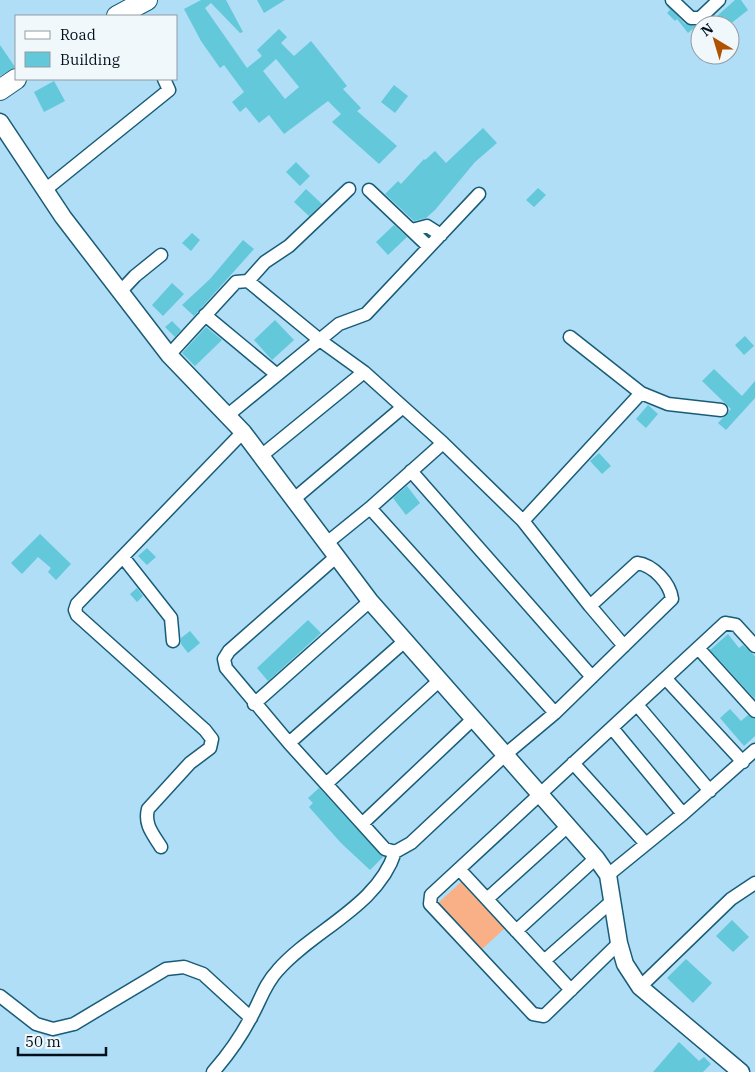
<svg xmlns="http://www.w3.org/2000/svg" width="755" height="1072" font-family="'IBM Plex Serif',serif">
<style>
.green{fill:#fab086}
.building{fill:#62c8da;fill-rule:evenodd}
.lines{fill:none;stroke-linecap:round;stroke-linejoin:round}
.minor-casing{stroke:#195c78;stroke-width:15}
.tertiary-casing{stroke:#195c78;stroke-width:19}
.primary-casing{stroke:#195c78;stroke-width:22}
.minor{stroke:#fff;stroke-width:12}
.tertiary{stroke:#fff;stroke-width:16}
.primary{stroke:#fff;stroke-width:20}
</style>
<rect width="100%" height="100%" fill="#afdef6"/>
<!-- green -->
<path class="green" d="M 461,882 L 505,928 L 480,951 L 436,905 Z"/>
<!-- building -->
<path class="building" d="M 201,0 L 226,0 L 243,32 L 240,33 L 211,3 L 205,8 L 247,68 L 262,56 L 257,50 L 279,29 L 287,37 L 281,43 L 294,56 L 311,41 L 347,86 L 343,89 L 361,108 L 357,111 L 397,146 L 379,164 L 332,122 L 341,114 L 328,101 L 284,134 L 269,115 L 259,123 L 246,107 L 240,112 L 232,102 L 244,92 L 224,65 L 220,68 L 201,41 L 184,9 ZM 276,59 L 299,87 L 285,99 L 263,71 Z
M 257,0 L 285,0 L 264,13 Z
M 735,0 L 741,0 L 748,10 L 729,25 L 707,25 Z
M 664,2 L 685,24 L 696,26 L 688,33 L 677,19 L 675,21 L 667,13 L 670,10 Z
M 0,45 L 15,67 L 0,76 Z
M 54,81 L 65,101 L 44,112 L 34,92 Z
M 394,85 L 408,96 L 395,113 L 381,102 Z
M 483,128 L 497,143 L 475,162 L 435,210 L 426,218 L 414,221 L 385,194 L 398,181 L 401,184 L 424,159 L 425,160 L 435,151 L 446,163 Z
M 296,162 L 310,176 L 300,186 L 286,172 Z
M 538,188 L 546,195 L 534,207 L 526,200 Z
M 306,189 L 322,204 L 309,216 L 294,202 Z
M 394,225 L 407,237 L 388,255 L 376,242 Z
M 192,233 L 200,240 L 191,251 L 182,243 Z
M 243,240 L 254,249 L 194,316 L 182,305 L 210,279 Z
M 172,283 L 184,294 L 163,316 L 152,305 Z
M 275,320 L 294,340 L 272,360 L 254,340 Z
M 172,321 L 181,330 L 175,337 L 165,327 Z
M 206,327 L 222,340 L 195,366 L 182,353 Z
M 745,336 L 754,346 L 744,355 L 735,345 Z
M 714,369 L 742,396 L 755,381 L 755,398 L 726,430 L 718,423 L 731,409 L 702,381 Z
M 648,405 L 658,414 L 646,428 L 636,419 Z
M 599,453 L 611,466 L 602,474 L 590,461 Z
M 407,486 L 420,503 L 406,515 L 393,498 Z
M 40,534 L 71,564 L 56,580 L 48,572 L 51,568 L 38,557 L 22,574 L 11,563 Z
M 147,548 L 156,557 L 147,565 L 138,556 Z
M 137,588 L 143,596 L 137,602 L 130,594 Z
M 308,620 L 321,633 L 268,681 L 257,668 Z
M 190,631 L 200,643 L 188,653 L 181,644 L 181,638 Z
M 728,634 L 739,648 L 743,645 L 755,656 L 755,699 L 710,650 Z
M 730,709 L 741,721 L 748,715 L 755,719 L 755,736 L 744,746 L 720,718 Z
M 319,788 L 383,857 L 370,870 L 341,843 L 309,807 L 313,803 L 308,798 Z
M 732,920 L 749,937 L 733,952 L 716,936 Z
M 686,959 L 712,983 L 693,1003 L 667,978 Z
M 679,1042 L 699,1061 L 704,1057 L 711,1064 L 703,1072 L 653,1072 Z"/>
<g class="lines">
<defs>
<path id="minor" d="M 672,0 L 691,18 L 700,18 L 719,0
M 45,190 L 169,90 L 164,79
M 369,190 L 429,247
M 412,230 L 427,226 L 441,235
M 248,281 L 265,262 L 289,246 L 349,189
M 120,292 L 135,276 L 161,255
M 205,315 L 276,374
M 570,337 L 641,393 L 668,404 L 721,410
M 169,355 L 236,282 L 248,281 L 321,341 L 364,372 L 443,443 L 523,521 L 590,606 L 624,646
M 228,415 L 339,324 L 366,314 L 479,194
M 261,456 L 364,372
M 411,471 L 592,677
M 294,499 L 403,407
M 370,508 L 555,713
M 523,521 L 641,393
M 328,542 L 370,508 L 443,443
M 337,556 L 229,651 L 224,659 L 226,668 L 289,743 L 385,849 L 395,852 L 411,843 L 506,754 L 555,713 L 672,599 C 670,583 653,565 637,563 L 590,606
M 123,557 L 171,618 L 173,641
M 698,648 L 755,711
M 666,679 L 743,762
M 254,704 L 370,601
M 638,706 L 710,791
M 612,728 L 683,814
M 289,743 L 406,640
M 573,763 L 646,844
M 326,784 L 440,680
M 363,823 L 473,719
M 161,847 C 153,834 144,825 148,809 L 190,763 L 210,748 L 212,739 L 205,730 L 77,615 L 75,610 L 77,604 L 243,432
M 459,869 L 571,990
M 608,875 L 683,814 L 755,750
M 487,899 L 569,825
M 516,931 L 596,858
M 619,943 L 544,1016 L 533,1014 L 430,904 L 431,895 L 725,623 L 736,625 L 755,646
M 544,961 L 612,901
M 640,987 L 731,899 L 755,883
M 0,996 L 36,1024 L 53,1029 L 74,1024 L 166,969 L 184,967 L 203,974 L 251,1018
M 213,1072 C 227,1056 240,1038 250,1019 C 260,1002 264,985 278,970 C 313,930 378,906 395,852"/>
<path id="tertiary" d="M 0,122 L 63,217 L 169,355 L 243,432 L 370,601 L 596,858 L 608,875 L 619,943 L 625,964 L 640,987 L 741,1072"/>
<path id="primary" d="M 117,16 L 147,0
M 0,90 L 16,79"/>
</defs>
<!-- minor casing -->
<use href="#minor" class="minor-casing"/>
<!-- tertiary casing -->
<use href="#tertiary" class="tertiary-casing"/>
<!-- primary casing -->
<use href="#primary" class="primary-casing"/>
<!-- minor -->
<use href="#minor" class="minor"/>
<!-- tertiary -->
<use href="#tertiary" class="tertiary"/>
<!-- primary -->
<use href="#primary" class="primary"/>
</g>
<!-- legend -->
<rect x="15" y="15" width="162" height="65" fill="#f1f8fc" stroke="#919ba2"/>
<rect x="25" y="31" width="25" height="8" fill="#ffffff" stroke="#919ba2"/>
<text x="60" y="40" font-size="15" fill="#00101b">Road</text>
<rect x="25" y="52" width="25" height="15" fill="#62c8da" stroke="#919ba2"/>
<text x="60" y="65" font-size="15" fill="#00101b">Building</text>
<!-- north arrow -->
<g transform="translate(715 40) rotate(322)"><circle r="24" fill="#f1f8fc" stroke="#919ba2"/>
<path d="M0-4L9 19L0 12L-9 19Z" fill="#b05200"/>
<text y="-8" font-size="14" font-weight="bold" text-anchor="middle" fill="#00101b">N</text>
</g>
<!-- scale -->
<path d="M18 1047v8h88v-8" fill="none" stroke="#00101b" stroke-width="2.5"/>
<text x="25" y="1047" font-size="15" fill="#00101b" stroke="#f1f8fc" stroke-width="4" paint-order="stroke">50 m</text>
</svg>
